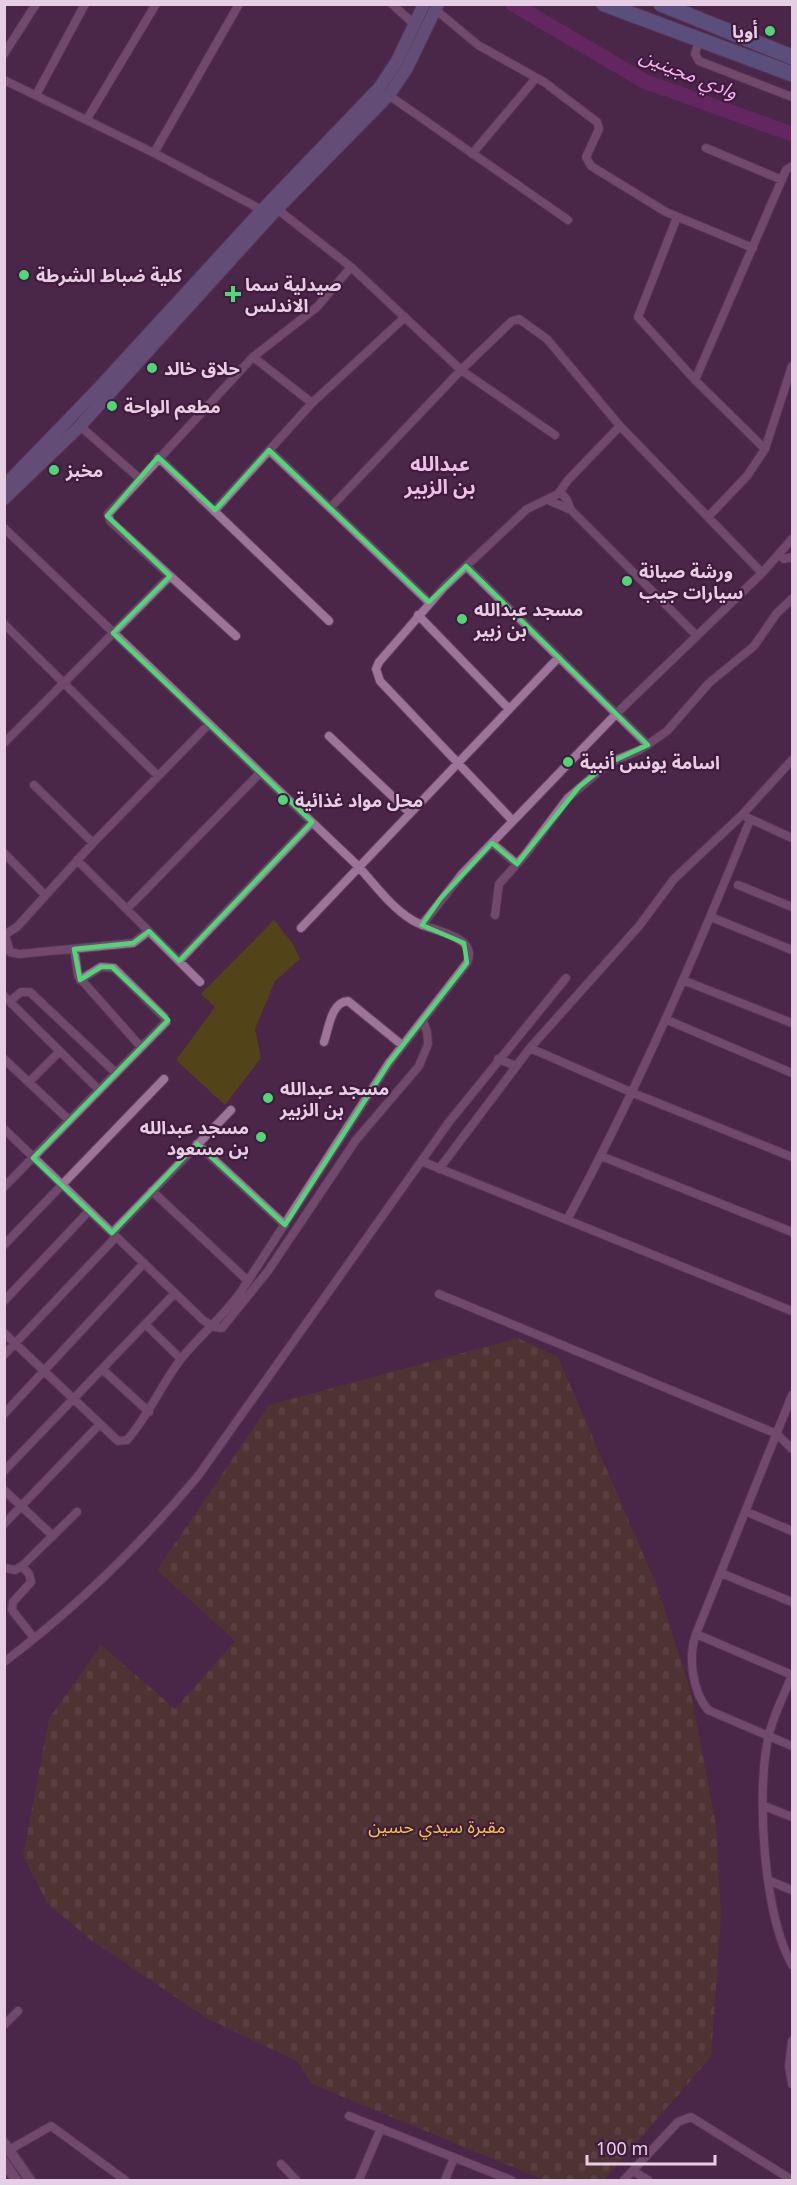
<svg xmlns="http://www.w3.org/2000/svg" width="797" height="2185" font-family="'Noto Sans','Noto Sans Arabic',sans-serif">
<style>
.cemetery{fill:url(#cemetery-stones)}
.park{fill:#524319}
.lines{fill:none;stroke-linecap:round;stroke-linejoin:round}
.river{stroke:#80267d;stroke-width:15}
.street-casing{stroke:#624361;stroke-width:10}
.secondary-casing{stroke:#624361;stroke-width:13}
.primary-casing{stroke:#624361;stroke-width:14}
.highway-casing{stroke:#624361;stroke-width:17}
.street{stroke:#9e749a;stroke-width:8}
.secondary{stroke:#9e749a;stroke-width:10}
.primary{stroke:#817bae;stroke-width:12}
.highway{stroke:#6d80bb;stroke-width:15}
.marked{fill:none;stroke:#4fd675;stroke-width:4.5;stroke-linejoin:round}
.poi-dot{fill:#4fd675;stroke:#401b3d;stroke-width:2}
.labels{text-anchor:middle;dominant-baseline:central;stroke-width:4.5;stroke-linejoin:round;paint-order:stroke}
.poi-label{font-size:18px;font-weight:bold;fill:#e6cfe4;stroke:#401b3d;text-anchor:start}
.park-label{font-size:18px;fill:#f2c53f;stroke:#401b3d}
.water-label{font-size:20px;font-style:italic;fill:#f7b1f1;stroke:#401b3d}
.neighbourhood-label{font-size:20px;font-weight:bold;fill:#eebfe9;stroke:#401b3d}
</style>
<defs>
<pattern id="cemetery-stones" width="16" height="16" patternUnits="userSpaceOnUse" patternTransform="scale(1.5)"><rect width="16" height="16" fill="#524319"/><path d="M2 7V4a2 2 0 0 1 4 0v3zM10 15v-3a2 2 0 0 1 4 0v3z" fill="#6b5d3a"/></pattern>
</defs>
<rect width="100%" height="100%" fill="#4b2648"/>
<!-- cemetery -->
<path class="cemetery" d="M 518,1338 L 558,1357 L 657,1586 L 690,1689 L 716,1825 L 721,1916 L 711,2057 L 604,2180 L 544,2180 L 312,2084 L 297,2061 L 208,2019 L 91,1940 L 48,1904 L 23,1856 L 49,1719 L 101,1645 L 175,1709 L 235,1641 L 157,1570 L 269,1405 Z"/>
<!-- park -->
<path class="park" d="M 274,920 L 293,944 L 300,959 L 275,981 L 255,1029 L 261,1058 L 225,1105 L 176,1060 L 215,1007 L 201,994 Z"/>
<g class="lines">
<!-- river -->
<path class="river" d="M 513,4 L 644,81 L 792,134"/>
<defs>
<path id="street" d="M 392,4 L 415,25
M 436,10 L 478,45 L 544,82 L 597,122 L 599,129 L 586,157 L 591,166 L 666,212 L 753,248
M 699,40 L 695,54 L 699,61 L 792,97
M 4,54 L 36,4
M 4,80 L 154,153 L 262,210
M 387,94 L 568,220
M 36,95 L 85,4
M 87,119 L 156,4
M 706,148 L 782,180
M 154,153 L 239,4
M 472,154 L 536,78
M 277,209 L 351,267 L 461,370 L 555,435
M 677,217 L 638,317 L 695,380 L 765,449
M 253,357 L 312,403
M 695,380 L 786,170 L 792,166
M 80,426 L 139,478
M 269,450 L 429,602
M 158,457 L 329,621
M 560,491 L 567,500 L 571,510 L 697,636
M 548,500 L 571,510
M 331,507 L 461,370 L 512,321 L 519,319 L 547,339 L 620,426 L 762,573
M 215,510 L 312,403 L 405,317
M 708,517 L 747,476 L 765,449 L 792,366
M 4,528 L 359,867 C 375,885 391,907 412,920 C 427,929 450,931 463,942 C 470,948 470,956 467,963 L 389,1063 L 240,1293 C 222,1318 199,1336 181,1359 C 161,1385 149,1415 127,1440 L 118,1441 L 4,1333
M 779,555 L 784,559 L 792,557
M 466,566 L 648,745
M 418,615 L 509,709
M 4,624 L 158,776
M 236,636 L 110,521 L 108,514 L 253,357 L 317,307 L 351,267
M 329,736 L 410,813
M 4,743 L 170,576
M 34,785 L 93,843
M 746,817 L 792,838
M 513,821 L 380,681 L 376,669 L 379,662 L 445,586 L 527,509 L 558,494 L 568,480 L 620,426
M 492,843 L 517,864
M 4,853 L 45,895
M 77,860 L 200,982
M 738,885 L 792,907
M 127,909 L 260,773
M 495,915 L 499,884 L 525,855 L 568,798 L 609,763 L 640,750 L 667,731 L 709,683 L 754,646 L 777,613 L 792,599
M 711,917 L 792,950
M 422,925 L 462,874 L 617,713 L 762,573 L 792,539
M 301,928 L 559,657
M 4,935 L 17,927 L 93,843 L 209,724
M 5,935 L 10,952 L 19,954 L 133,943 L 149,931
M 74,949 L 78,976 L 141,1047
M 179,961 L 312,822
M 685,981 L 792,1023
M 4,996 L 99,1090
M 10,1001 L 21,992 L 30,992 L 116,1073
M 667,1020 L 792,1073
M 324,1042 C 329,1028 331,1002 348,1001 L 402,1045
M 530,1048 L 633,1093 L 792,1157
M 4,1059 L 69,1120
M 498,1059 L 516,1066
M 29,1082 L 60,1051
M 4,1129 L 203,1320 L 213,1327 L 222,1328 L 268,1271 L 356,1140 L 419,1066 L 428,1044 L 427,1032 L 423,1020
M 197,1144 L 285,1225
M 601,1156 L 792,1232
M 421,1161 L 792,1311
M 439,1169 L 530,1048 L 639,926 L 674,879 L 742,815 L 792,760
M 4,1187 L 166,1022 L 164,1017 L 114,968 L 101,967 L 80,980
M 152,1191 L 248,1281
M 567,1220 C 637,1090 695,956 750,820
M 112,1233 L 231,1110
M 4,1245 L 164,1079
M 439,1294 L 777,1434 L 792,1449
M 4,1301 L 89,1211
M 145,1324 L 181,1359
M 4,1355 L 116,1237
M 102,1369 L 149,1412
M 792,1395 L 696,1634 C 688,1656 692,1691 708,1710 L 792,1746
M 4,1414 L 144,1263
M 4,1471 L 175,1293
M 4,1490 L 53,1536
M 747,1512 L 792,1531
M 4,1524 L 100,1424
M 22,1566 L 29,1574 L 31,1582 L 13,1602 L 12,1610 L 34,1638
M 4,1568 L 15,1570 L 22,1566 L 77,1512
M 721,1573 L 792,1602
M 696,1634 L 792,1675
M 4,1662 C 76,1608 141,1544 198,1476 L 449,1122 L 566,978
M 792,1675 C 784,1696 772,1717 768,1739 C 756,1797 764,1914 792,1965
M 764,1806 L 792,1817
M 770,1881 L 792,1890
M 4,2025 L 18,2011
M 792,2041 L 789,2066 L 792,2084
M 349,2116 L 511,2180
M 9,2150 L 51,2126 L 125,2180
M 281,2164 L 296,2180
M 633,2171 L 648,2180
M 359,2180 L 381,2128
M 445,2180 L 454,2158
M 624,2180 L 678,2122 L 691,2117 L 792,2180"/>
<path id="secondary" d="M 4,2143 L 30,2180
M 4,2162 L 16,2180"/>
<path id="primary" d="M 4,486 L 96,391 L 262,210 L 379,88 L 397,61 L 424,4
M 4,499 L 80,426 L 277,209 L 389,95 L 407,68 L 438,4"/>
<path id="highway" d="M 604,4 L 792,74
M 661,4 L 792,57"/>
</defs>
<!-- street casing -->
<use href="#street" class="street-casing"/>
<!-- secondary casing -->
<use href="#secondary" class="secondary-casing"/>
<!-- primary casing -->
<use href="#primary" class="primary-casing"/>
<!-- highway casing -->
<use href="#highway" class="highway-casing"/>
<!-- street -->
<use href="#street" class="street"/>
<!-- secondary -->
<use href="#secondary" class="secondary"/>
<!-- primary -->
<use href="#primary" class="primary"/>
<!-- highway -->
<use href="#highway" class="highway"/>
</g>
<!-- marked area -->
<path d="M0 0H797V2185H0ZM 269,450 L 429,602 L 466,566 L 648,745 L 609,763 L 579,787 L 517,864 L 492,843 L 441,898 L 422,925 L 464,943 L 467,963 L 389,1063 L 285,1225 L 197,1144 L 112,1233 L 33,1158 L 168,1020 L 112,967 L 101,967 L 80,980 L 74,949 L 133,943 L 149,931 L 179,961 L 312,822 L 113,633 L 170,576 L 107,516 L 158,457 L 215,510 Z" fill="#4b2648" fill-opacity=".55" fill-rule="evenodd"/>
<path class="marked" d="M 269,450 L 429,602 L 466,566 L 648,745 L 609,763 L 579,787 L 517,864 L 492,843 L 441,898 L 422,925 L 464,943 L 467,963 L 389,1063 L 285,1225 L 197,1144 L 112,1233 L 33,1158 L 168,1020 L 112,967 L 101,967 L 80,980 L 74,949 L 133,943 L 149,931 L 179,961 L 312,822 L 113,633 L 170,576 L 107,516 L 158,457 L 215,510 Z"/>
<!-- markers -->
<g class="poi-dot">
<circle cx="770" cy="31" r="6"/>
<circle cx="24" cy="275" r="6"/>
<path d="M230 285h6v6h6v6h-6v6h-6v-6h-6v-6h6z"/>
<circle cx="152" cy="368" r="6"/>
<circle cx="112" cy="406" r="6"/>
<circle cx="54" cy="470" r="6"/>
<circle cx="627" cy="581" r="6"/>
<circle cx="462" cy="619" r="6"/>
<circle cx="568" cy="762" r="6"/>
<circle cx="283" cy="800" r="6"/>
<circle cx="268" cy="1098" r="6"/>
<circle cx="261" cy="1137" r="6"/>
</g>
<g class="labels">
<!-- poi labels -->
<g class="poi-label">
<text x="758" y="31" text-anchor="end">أويا</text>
<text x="36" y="275">كلية ضباط الشرطة</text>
<text x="245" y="284">صيدلية سما<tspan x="245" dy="21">الاندلس</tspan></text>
<text x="164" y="368">حلاق خالد</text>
<text x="124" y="406">مطعم الواحة</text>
<text x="66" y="470">مخبز</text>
<text x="639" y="571">ورشة صيانة<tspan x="639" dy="21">سيارات جيب</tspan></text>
<text x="474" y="609">مسجد عبدالله<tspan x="474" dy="21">بن زبير</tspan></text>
<text x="580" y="762">اسامة يونس أنبية</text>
<text x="295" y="800">محل مواد غذائية</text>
<text x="280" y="1088">مسجد عبدالله<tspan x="280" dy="21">بن الزبير</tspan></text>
<text x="249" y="1127" text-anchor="end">مسجد عبدالله<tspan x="249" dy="21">بن مسعود</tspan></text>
</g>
<!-- park labels -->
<g class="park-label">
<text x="437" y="1826">مقبرة سيدي حسين</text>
</g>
<!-- water labels -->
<g class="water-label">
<text transform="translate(689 73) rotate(22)">وادي مجينين</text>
</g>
<!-- neighbourhood labels -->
<g class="neighbourhood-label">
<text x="440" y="463">عبدالله<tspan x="440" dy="23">بن الزبير</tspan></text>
</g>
</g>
<!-- border -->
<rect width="797" height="2185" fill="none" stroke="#e6cfe4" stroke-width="12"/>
<!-- scale -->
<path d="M587 2155v9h128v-9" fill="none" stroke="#e6cfe4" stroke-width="3"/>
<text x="596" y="2155" font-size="18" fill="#e6cfe4" stroke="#401b3d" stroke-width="4.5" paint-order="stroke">100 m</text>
</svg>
